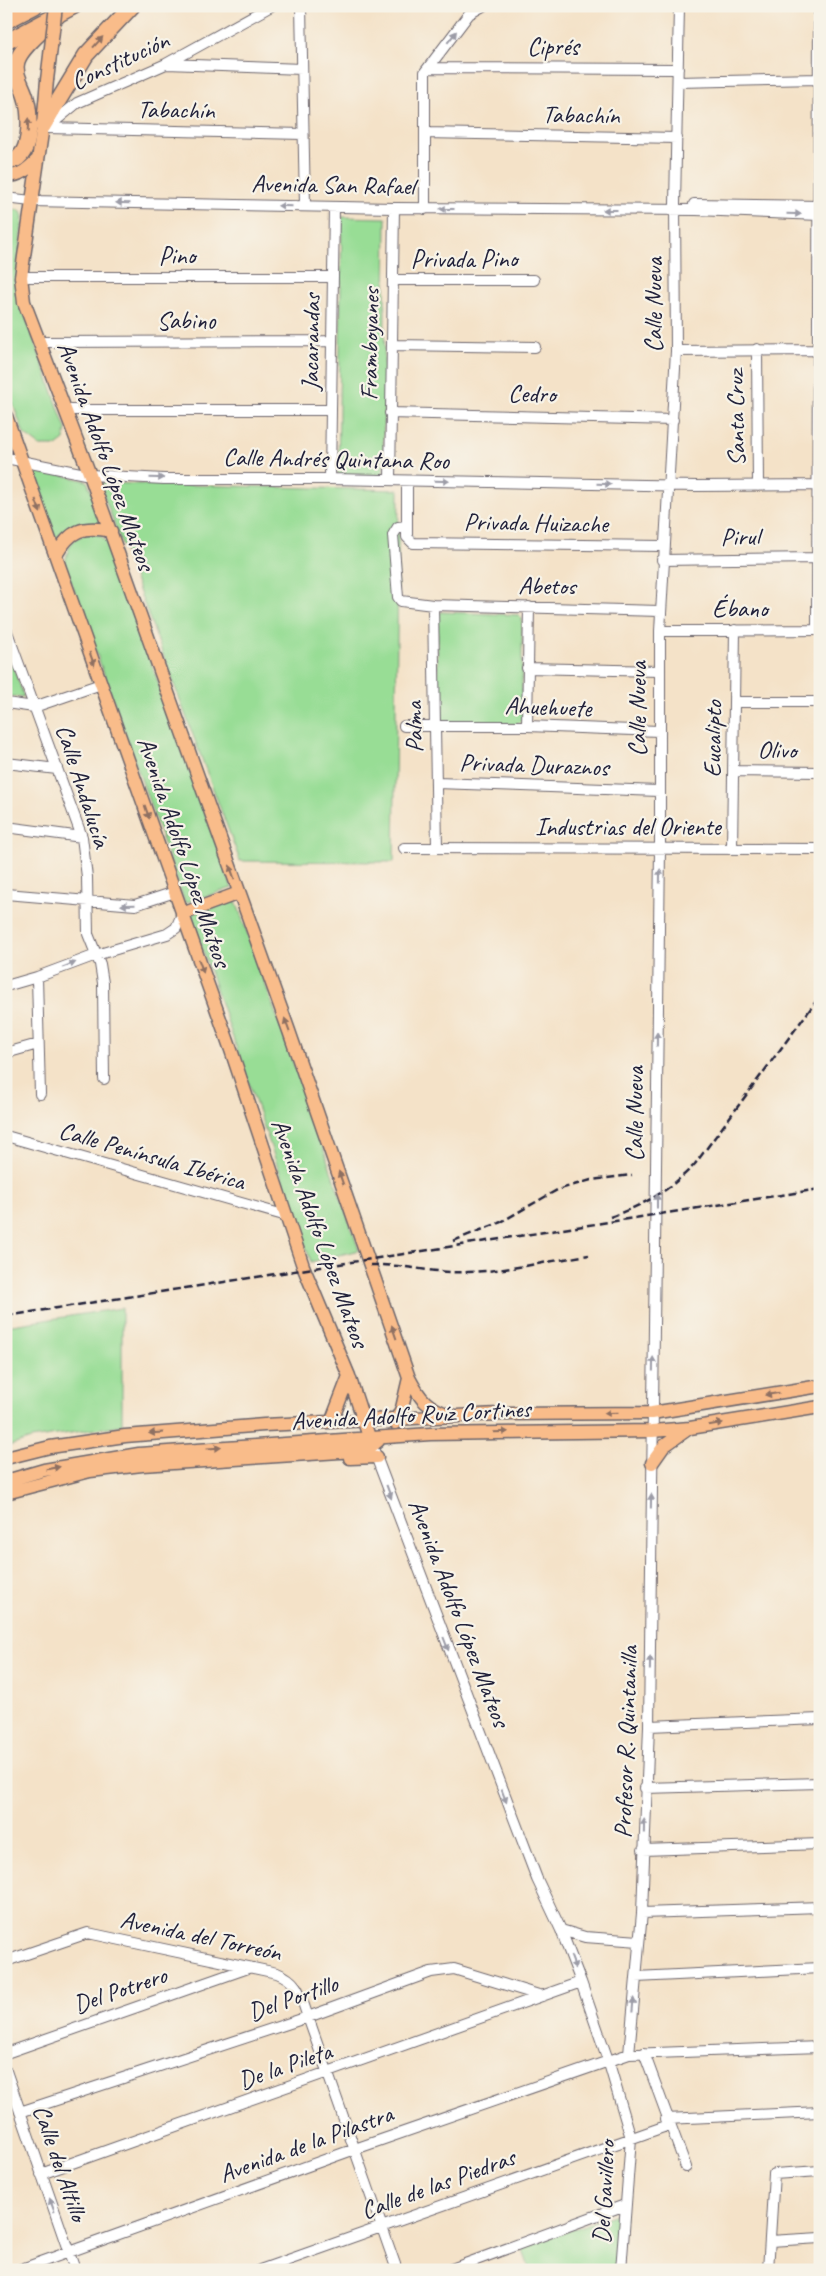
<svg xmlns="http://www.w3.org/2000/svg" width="826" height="2276" font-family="Caveat,sans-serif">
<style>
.green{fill:#98dd95;stroke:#5d8068}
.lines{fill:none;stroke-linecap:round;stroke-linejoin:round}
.minor-casing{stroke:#6c656c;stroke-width:12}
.major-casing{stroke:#6c656c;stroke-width:15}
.highway-casing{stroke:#6c656c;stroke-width:18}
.minor{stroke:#fff;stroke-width:10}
.major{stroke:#f9bc8a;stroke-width:12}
.highway{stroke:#f9bc8a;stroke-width:15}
.rail{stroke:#22223b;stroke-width:2.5;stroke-dasharray:8 4;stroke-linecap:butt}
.major-bridge-casing{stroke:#6c656c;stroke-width:15;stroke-linecap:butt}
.major-bridge{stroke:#f9bc8a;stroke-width:12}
.oneway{fill:#9c9ca7}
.oneway2{fill:#8e6f62}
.labels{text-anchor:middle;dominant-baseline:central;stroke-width:4.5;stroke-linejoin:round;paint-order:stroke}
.street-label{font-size:25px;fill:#22223b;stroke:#f7f3e8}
</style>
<rect width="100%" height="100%" fill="#f7f3e8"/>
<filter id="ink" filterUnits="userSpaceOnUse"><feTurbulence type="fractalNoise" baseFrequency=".02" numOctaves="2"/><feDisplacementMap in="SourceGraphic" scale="10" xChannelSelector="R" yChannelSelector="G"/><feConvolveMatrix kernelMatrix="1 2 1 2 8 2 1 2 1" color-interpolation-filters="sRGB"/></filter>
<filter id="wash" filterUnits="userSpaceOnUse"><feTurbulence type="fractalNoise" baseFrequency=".0096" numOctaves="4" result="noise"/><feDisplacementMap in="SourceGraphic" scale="20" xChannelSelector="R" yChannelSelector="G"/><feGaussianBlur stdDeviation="1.12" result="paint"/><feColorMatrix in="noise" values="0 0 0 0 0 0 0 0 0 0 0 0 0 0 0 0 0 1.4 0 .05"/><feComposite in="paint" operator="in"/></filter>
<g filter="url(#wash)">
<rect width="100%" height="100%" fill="#f4e2c8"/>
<!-- green -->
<path class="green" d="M 6,208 L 20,210 L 23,216 L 16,290 L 66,429 L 64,440 L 56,446 L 40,446 L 24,434 L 6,385 Z
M 342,217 L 386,218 L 383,476 L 338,476 Z
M 29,467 L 87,481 L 105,525 C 84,520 69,524 55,539 Z
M 99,483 L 399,490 L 394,862 L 240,861 Z
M 92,533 L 101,536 L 108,543 L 232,888 L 185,903 L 65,564 C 69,544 71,537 92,533 Z
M 441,612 L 519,615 L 522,618 L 522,720 L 518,724 L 441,722 L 437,717 L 438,615 Z
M 6,647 L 24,697 L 6,696 Z
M 236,901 L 359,1250 L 311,1262 L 190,914 Z
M 122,1308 L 122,1425 L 31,1439 L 6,1447 L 6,1326 Z
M 624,2211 L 619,2270 L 530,2270 L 522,2248 Z"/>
</g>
<g filter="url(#ink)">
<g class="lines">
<defs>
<path id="minor" d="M 301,6 L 305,206
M 167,64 L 302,69
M 428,68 L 678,69
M 678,82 L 820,79
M 47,128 L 77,103 L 166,64 L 271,6
M 47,128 L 303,134
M 425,133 L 677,138
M 6,198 L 31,201 L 394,208 L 696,210 L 820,215
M 694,204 L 820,206
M 425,209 L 425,72 L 469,14 L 483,6
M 21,277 L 333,277
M 393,280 L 534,280
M 40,342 L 332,341
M 393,345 L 535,347
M 757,349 L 758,486
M 676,351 L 820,350
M 65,410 L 331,410
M 390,413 L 673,420
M 6,458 L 90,475 L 164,479 L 330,479 L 696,486 L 820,485
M 330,479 L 334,207
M 390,480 L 394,208
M 407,481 L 407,537 L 413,543 L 663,546
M 407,526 L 398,527 L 393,535 L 398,597 L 401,601 L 433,605 L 660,611
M 662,560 L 818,558
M 433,605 L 437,848
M 6,629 L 82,837 L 87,877 L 88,934 L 100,964 L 103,983 L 104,1079
M 817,630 L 819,6
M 660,631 L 820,630
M 527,668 L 659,671
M 734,702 L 820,702
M 6,703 L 34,707 L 101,684
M 404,726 L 527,726 L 659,731
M 527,726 L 529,607
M 6,763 L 57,769
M 734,771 L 820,772
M 437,783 L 659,791
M 6,827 L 82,837
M 404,848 L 820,849
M 732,849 L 735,630
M 6,894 L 135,905 L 175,892
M 37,977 L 40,1094
M 6,986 L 37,977 L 96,955 L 167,934 L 176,928 L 182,914
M 6,1053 L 38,1044
M 6,1136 L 287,1216
M 374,1451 L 537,1879 L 561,1930 L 581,1982 L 608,2060 L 631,2138 L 621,2270
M 649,1726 L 820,1719
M 645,1788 L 820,1783
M 643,1850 L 820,1844
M 642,1913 L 820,1907
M 561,1930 L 585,1937 L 639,1941
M 6,1961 L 88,1933 L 277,1973 C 300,1982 300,1996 308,2017 L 397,2270
M 636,1977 L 820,1968
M 6,2053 L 248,1968
M 644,2053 L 686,2167
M 629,2054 L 642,1913 L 649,1726 L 660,849 L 660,631 L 676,351 L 675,204 L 679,6
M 6,2071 L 75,2270
M 20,2112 L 308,2017 L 431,1972 L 454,1969 L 542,1996
M 666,2119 L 820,2112
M 41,2174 L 581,1982
M 770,2241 L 820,2238
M 19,2270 L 355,2149 L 629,2054 L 820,2047
M 260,2270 L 669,2125
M 449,2270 L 625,2205
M 768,2270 L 774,2174 L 820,2171"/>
<path id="major" d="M 47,80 L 43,126 L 21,277 L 24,302 L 90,475 L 289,1031 L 409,1378 C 421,1401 427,1407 451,1416
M 6,176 C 21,176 28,169 38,159
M 6,416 L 231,1050 L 303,1266 L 349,1376 L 372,1446
M 56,555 C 70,530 83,525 111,531
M 182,914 L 239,893
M 332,1420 L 349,1376
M 395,1423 L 402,1408 L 409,1378
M 6,1458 L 50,1447 L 125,1436 L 264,1425 L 499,1414 L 652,1413 L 820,1386
M 350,1458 L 377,1457
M 652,1463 L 664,1446 L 688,1429
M 6,1481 L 44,1470 L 139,1454 L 430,1434 L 652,1431 L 690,1428 L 820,1407
M 6,1493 L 90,1471 L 142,1465 L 355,1451 L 372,1446 L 378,1441"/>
<path id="highway" d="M 6,21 L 35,6
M 6,42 L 74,6
M 43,126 L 86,55 L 132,6
M 6,161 C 33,164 31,115 26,98 C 23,86 13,74 17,61 C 22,45 48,27 60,13"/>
</defs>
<!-- minor casing -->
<use href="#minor" class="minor-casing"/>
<!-- major casing -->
<use href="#major" class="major-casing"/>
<!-- highway casing -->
<use href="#highway" class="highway-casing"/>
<!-- minor -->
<use href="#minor" class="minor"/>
<!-- major -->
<use href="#major" class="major"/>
<!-- highway -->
<use href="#highway" class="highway"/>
<!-- rail -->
<path class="rail" d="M 610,1217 C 646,1204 669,1191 695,1164 L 820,996
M 453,1241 L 501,1222 L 557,1190 L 591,1180 L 632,1175
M 370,1265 C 405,1264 435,1274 468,1272 C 508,1271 549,1261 589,1255
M 6,1316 L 820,1189"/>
<defs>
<path id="major-bridge" d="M 47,80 L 56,6"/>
</defs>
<!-- major-bridge casing -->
<use href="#major-bridge" class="major-bridge-casing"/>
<!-- major-bridge -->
<use href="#major-bridge" class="major-bridge"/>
</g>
<!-- one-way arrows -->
<defs><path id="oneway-solid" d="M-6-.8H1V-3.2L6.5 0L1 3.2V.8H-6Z" transform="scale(1.25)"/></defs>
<g class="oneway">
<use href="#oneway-solid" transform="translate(452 37) rotate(-52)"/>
<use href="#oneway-solid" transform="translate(123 203) rotate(-179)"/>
<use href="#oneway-solid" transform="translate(285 206) rotate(-179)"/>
<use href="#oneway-solid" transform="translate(447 209) rotate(-180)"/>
<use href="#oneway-solid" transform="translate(610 210) rotate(-180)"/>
<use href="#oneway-solid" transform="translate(794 214) rotate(2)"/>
<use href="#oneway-solid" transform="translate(157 478) rotate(2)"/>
<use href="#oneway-solid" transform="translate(442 481) rotate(1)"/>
<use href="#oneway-solid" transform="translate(604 484) rotate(1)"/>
<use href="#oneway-solid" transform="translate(660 876) rotate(-89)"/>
<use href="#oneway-solid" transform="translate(128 905) rotate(178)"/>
<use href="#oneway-solid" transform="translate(69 965) rotate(-21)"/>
<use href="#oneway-solid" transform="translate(657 1039) rotate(-89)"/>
<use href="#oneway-solid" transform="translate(657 1201) rotate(-90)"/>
<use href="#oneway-solid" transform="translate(653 1364) rotate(-89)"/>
<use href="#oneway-solid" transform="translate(389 1492) rotate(70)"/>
<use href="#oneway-solid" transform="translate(651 1501) rotate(-89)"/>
<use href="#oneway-solid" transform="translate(446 1644) rotate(69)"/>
<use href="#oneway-solid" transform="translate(650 1663) rotate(-89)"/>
<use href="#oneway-solid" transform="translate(504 1796) rotate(69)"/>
<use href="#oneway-solid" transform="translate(644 1826) rotate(-89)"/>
<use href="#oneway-solid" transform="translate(573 1962) rotate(69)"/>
<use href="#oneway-solid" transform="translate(633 2005) rotate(-85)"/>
<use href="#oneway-solid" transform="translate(52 2205) rotate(-110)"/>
</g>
<g class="oneway2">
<use href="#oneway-solid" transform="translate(98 42) rotate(-48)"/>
<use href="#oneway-solid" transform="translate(28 125) rotate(-88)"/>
<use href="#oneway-solid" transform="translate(38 506) rotate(70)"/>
<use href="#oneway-solid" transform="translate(92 659) rotate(70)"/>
<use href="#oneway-solid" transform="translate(147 812) rotate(71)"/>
<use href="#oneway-solid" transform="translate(232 872) rotate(-110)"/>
<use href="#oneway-solid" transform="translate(201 966) rotate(70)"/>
<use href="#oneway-solid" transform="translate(287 1025) rotate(-110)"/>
<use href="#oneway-solid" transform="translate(341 1178) rotate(-109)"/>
<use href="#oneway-solid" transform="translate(394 1332) rotate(-109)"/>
<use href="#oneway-solid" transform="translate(772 1394) rotate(171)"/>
<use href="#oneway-solid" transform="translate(611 1413) rotate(179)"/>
<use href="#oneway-solid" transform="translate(716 1424) rotate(-9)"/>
<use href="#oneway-solid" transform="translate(501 1432) rotate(-1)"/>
<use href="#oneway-solid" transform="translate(156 1433) rotate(176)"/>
<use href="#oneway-solid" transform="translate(214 1448) rotate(-3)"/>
<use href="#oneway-solid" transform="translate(53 1468) rotate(-11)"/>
</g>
</g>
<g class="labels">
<!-- street labels -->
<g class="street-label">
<text x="553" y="47">Ciprés</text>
<text transform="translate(120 61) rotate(-25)">Constitución</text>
<text transform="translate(176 110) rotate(1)">Tabachín</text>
<text transform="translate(581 115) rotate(1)">Tabachín</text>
<text transform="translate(333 185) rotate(1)">Avenida San Rafael</text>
<text x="177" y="256">Pino</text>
<text x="464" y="259">Privada Pino</text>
<text transform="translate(654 305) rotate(-90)">Calle Nueva</text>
<text x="186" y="321">Sabino</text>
<text transform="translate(311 342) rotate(-89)">Jacarandas</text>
<text transform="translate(370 344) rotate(-89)">Framboyanes</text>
<text transform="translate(532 394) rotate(1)">Cedro</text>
<text transform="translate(736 418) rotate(-91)">Santa Cruz</text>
<text transform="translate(106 456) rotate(70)">Avenida Adolfo López Mateos</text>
<text transform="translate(336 459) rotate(1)">Calle Andrés Quintana Roo</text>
<text transform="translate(536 523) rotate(1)">Privada Huizache</text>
<text transform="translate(740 537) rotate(-1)">Pirul</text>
<text transform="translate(547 586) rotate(1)">Abetos</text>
<text x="740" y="609">Ébano</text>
<text transform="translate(548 707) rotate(2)">Ahuehuete</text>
<text transform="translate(638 709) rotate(-90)">Calle Nueva</text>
<text transform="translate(414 727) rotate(-91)">Palma</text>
<text transform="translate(713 739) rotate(-89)">Eucalipto</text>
<text transform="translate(777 750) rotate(1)">Olivo</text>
<text transform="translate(534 765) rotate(2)">Privada Duraznos</text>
<text transform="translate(83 786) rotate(72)">Calle Andalucía</text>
<text x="628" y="827">Industrias del Oriente</text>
<text transform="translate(184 852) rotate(71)">Avenida Adolfo López Mateos</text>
<text transform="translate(635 1114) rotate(-90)">Calle Nueva</text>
<text transform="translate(152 1156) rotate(16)">Calle Península Ibérica</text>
<text transform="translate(320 1233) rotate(70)">Avenida Adolfo López Mateos</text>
<text transform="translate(411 1415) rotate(-3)">Avenida Adolfo Ruíz Cortines</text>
<text transform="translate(459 1613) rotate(69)">Avenida Adolfo López Mateos</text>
<text transform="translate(626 1742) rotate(-88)">Profesor R. Quintanilla</text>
<text transform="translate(201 1936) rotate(12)">Avenida del Torreón</text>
<text transform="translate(120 1990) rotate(-19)">Del Potrero</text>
<text transform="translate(293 1998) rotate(-19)">Del Portillo</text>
<text transform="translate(285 2066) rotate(-19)">De la Pileta</text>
<text transform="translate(306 2144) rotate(-20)">Avenida de la Pilastra</text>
<text transform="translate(60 2163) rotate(71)">Calle del Altillo</text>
<text transform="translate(438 2184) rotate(-20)">Calle de las Piedras</text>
<text transform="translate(604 2192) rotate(-87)">Del Gavillero</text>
</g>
</g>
<!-- margin -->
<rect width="826" height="2276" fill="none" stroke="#f7f3e8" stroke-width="25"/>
</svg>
